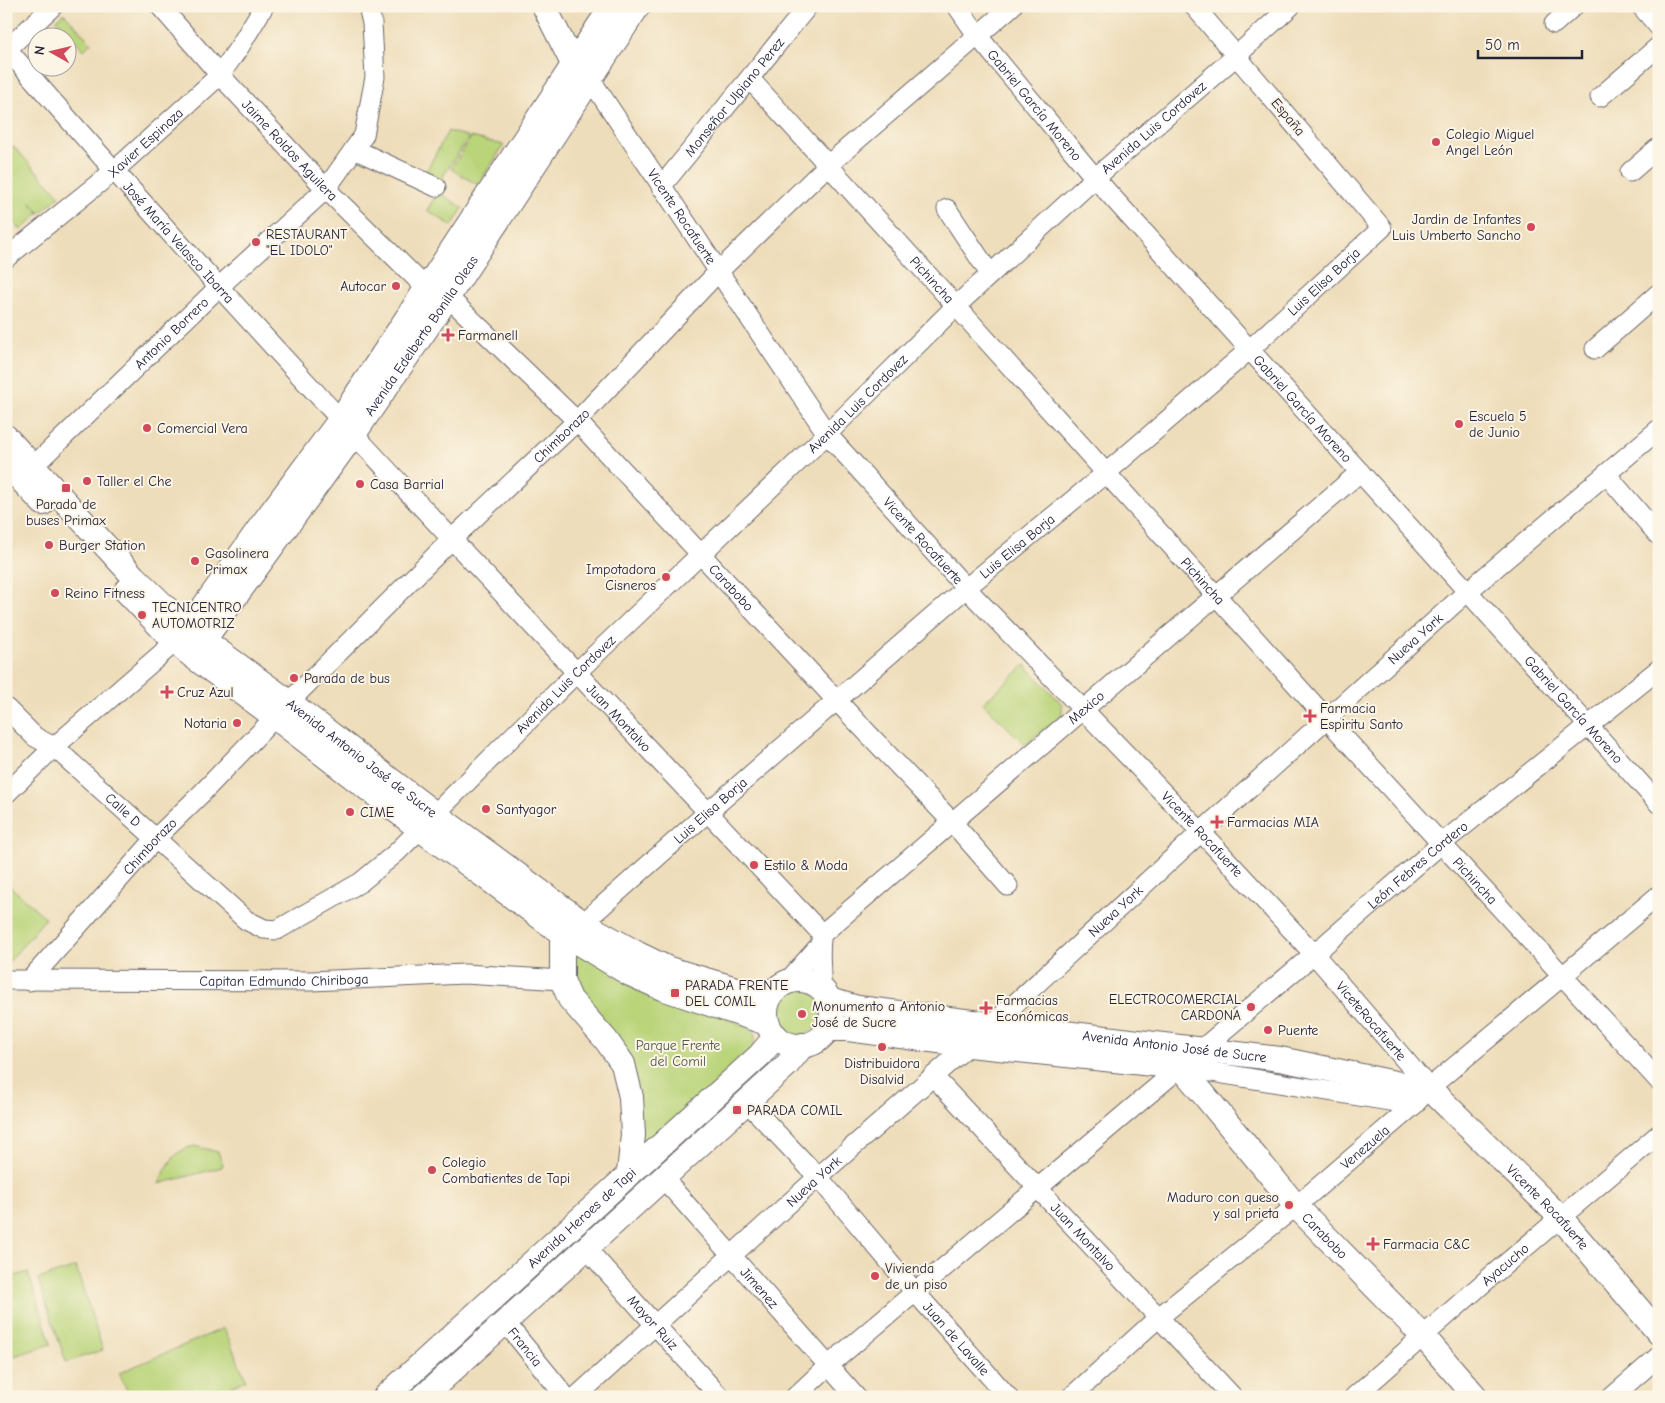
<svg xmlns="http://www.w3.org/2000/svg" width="1665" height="1403" font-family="'Comic Neue',sans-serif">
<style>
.green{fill:#b9d479;stroke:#6e7b5a}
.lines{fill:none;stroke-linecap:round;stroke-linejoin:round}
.minor-casing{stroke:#696367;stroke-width:21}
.major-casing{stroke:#696367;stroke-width:26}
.minor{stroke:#fff;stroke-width:19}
.major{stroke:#fff;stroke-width:24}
.poi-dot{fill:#d1495b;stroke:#fcf5e5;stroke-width:2}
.labels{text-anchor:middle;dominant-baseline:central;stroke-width:4;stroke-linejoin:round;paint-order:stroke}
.street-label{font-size:14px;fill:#22223b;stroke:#fcf5e5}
.poi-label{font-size:14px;fill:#22223b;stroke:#fcf5e5;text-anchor:start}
.park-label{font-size:14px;fill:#4f574e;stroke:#fcf5e5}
</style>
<rect width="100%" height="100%" fill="#fcf5e5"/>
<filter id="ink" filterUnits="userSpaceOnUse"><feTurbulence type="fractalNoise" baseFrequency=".02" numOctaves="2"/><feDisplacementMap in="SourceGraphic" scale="10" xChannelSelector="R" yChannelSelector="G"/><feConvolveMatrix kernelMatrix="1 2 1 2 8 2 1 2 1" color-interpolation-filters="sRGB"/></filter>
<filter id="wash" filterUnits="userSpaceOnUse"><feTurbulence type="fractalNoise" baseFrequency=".0096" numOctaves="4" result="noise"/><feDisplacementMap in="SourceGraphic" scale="20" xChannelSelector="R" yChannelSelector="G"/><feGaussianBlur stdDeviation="1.12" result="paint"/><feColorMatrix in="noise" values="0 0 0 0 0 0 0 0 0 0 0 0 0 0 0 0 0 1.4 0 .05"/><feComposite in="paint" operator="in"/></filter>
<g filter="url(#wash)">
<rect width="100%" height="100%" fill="#eeddba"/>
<!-- green -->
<path class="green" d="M 64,13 L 91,43 L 84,50 L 56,20 Z
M 448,131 L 469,137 L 436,187 L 422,179 Z
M 471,137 L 504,145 L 478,185 L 451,169 Z
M 13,146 L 60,196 L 40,213 L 30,202 L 39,213 L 21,230 L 6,213 L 6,151 Z
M 438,192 L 463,208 L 452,226 L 427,210 Z
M 1025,665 L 1062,704 L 1062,715 L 1025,745 L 983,703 Z
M 6,883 L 46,918 L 6,965 Z
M 574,948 L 751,1029 L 755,1036 L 752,1052 L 636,1158 L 638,1097 L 570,984 Z
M776 1012a23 23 0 1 1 46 0a23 23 0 1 1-46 0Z
M 195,1146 L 218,1152 L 223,1164 L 222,1167 L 159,1184 C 168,1165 173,1150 195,1146 Z
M 76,1267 L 103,1350 L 66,1362 L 38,1279 Z
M 28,1272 L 51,1344 L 6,1359 L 6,1279 Z
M 224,1328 L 246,1380 L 208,1397 L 130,1397 L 119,1373 Z"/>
</g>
<g filter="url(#ink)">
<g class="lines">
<defs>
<g id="minor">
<path id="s1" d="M 160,6 L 220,75 L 326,189 L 426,288"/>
<path id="s2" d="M 957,6 L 977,35 L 1095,178 L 1659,804"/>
<path d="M 1641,6 L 1659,27"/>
<path d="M 1554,24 L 1574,6"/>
<path id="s3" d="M 6,48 C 270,351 548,641 822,934"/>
<path d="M 6,50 L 53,6"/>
<path id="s4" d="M 750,79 L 956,306 L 1327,719 L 1659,1081"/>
<path id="s5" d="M 591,80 L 827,434 L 966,588 L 1201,832 L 1314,954 L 1429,1088"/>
<path d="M 1600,97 L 1659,46"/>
<path d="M 354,149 L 436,187"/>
<path d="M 1630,172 L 1659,147"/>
<path id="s6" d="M 661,187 L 808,6"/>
<path d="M 947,209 L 990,274"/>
<path id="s7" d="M 6,258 L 114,171 L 220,75 L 240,46 L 264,6"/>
<path id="s8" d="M 448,297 L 577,421 L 837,701 L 953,823 L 1008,886"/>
<path d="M 1595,349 L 1659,293"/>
<path d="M 1606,474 L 1659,536"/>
<path id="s9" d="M 23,476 L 220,286 L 326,189 L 364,135 L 375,77 L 372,23 L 368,6"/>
<path id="s10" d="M 289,702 L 452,539 L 577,421 L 718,272 L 828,165 L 1012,6"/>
<path id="s11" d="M 6,708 L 35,737 L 54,747 L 246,920 L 264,929 L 277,930 L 361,882 L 396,853 L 420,829"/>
<path d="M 6,794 L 54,747 L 175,642"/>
<path id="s12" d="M 435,814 L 577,672 L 827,434 L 956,306 L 1095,178 L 1236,56 L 1291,6"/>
<path id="s13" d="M 583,923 L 708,812 L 966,588 L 1106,473 L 1249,350 L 1382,228 L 1194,6"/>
<path id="s14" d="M 6,980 L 311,981 L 465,974 L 562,980"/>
<path id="s15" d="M 29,981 L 156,838 L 201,794 L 275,717"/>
<path d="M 787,982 L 819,946"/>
<path id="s16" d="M 821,988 C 822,970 818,951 822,934 L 1360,472"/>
<path d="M 1181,1067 L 1414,1105"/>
<path id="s17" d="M 933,1076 L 1233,1397"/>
<path id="s18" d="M 747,1102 L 818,1177 L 915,1292 L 1008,1397"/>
<path id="s19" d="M 663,1178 L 856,1397"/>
<path id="s20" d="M 586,1248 L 720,1397"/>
<path id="s21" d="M 505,1322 L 566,1397"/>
<path id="s22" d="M 576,1397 L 818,1177 L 993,1024 L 1201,832 L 1467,592 L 1659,429"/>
<path id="s23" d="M 795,1397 L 829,1365 L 1314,954 L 1441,844 L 1659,669"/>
<path id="s24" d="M 1071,1397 L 1159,1317 L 1296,1206 L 1414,1105 L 1429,1088 L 1659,895"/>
<path id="s25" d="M 1354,1397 L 1489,1278 L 1659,1134"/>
<path d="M 1612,1397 L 1659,1356"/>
</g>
<g id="major">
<path d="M 544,6 L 574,66 L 584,74"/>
<path id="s26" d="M 6,437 L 134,577 L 188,629 L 289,702 L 435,814 L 583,923 L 638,954 L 669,969 L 736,989 L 755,991 L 774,991"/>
<path d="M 6,464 L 43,503"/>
<path d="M 126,591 L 175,642 L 191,655 L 275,717 L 420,829 L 562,933 L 628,973 L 662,988 L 767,1023"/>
<path d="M 178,639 L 188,629 L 261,526 L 340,420 L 612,6"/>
<path id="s27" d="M 195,652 L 354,434 L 448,297 L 638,6"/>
<path d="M 562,933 L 562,980 L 570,999 L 606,1040 L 623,1064 L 631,1097 L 633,1135 L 629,1173"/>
<circle cx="799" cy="1013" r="33"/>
<path id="s28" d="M 829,1000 L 858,1008 L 1280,1059 L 1395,1083 L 1429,1088 L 1560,1217 L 1659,1333"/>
<path id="s29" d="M 827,1029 L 848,1029 L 969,1045 L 1181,1067 L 1296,1206 L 1423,1336 L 1476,1397"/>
<path id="s30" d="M 385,1397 L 726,1086 L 760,1055 L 776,1036"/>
<path d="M 423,1397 L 787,1065 L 803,1045"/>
</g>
</defs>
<!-- minor casing -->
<use href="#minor" class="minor-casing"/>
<!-- major casing -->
<use href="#major" class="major-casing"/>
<!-- minor -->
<use href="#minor" class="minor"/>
<!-- major -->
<use href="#major" class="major"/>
</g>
</g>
<!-- markers -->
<g class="poi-dot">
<circle cx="1436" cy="142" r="5"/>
<circle cx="1531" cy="227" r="5"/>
<circle cx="256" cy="242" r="5"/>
<circle cx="396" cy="286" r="5"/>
<path d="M445.5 327.5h5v5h5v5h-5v5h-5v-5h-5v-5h5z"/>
<circle cx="1459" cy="424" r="5"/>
<circle cx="147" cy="428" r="5"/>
<circle cx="87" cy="481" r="5"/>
<circle cx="360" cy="484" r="5"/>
<rect x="61" y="483" width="10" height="10" rx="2.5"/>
<circle cx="49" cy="545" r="5"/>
<circle cx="195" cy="561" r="5"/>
<circle cx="666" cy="577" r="5"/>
<circle cx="55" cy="593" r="5"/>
<circle cx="142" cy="615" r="5"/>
<circle cx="294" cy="678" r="5"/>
<path d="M164.5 684.5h5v5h5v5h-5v5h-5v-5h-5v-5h5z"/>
<path d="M1307.5 708.5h5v5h5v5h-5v5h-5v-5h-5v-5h5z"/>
<circle cx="237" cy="723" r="5"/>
<circle cx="486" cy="809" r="5"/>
<circle cx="350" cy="812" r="5"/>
<path d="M1214.5 814.5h5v5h5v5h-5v5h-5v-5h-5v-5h5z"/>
<circle cx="754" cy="865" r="5"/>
<rect x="670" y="988" width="10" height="10" rx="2.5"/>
<circle cx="1251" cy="1007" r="5"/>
<path d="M983.5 1000.5h5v5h5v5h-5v5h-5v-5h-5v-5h5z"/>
<circle cx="802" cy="1014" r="5"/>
<circle cx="1268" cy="1030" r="5"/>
<circle cx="882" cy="1047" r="5"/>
<rect x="732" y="1105" width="10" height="10" rx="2.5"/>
<circle cx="432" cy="1170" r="5"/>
<circle cx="1289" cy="1205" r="5"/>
<path d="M1370.5 1236.5h5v5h5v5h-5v5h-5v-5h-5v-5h5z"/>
<circle cx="875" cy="1276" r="5"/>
</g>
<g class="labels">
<!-- street labels -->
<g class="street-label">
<text stroke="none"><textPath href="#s6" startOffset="116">Monseñor Ulpiano Perez</textPath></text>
<text stroke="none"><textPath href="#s2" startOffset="126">Gabriel García Moreno</textPath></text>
<text transform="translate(1288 117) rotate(50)">España</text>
<text stroke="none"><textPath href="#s12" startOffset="994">Avenida Luis Cordovez</textPath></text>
<text stroke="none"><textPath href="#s7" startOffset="181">Xavier Espinoza</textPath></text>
<text stroke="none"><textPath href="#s1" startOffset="194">Jaime Roldos Aguilera</textPath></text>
<text stroke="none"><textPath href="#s5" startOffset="164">Vicente Rocafuerte</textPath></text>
<text stroke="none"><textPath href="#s3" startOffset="260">José María Velasco Ibarra</textPath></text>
<text stroke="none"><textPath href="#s4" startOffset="271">Pichincha</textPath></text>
<text stroke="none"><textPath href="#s13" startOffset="980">Luis Elisa Borja</textPath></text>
<text stroke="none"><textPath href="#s9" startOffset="206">Antonio Borrero</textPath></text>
<text stroke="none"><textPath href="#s27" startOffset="389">Avenida Edelberto Bonilla Oleas</textPath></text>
<text stroke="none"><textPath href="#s12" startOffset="589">Avenida Luis Cordovez</textPath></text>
<text stroke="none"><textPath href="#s2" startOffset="531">Gabriel García Moreno</textPath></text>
<text stroke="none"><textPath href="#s10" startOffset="381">Chimborazo</textPath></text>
<text stroke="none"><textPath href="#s5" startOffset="569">Vicente Rocafuerte</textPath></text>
<text stroke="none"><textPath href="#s13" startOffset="575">Luis Elisa Borja</textPath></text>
<text stroke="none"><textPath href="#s4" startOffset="676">Pichincha</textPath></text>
<text stroke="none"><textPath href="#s8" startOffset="406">Carabobo</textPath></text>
<text stroke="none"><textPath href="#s22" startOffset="1131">Nueva York</textPath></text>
<text stroke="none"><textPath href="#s12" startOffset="184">Avenida Luis Cordovez</textPath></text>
<text stroke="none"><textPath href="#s16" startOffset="402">Mexico</textPath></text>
<text stroke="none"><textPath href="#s2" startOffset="936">Gabriel García Moreno</textPath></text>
<text stroke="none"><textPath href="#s3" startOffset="908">Juan Montalvo</textPath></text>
<text stroke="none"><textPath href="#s26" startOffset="481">Avenida Antonio José de Sucre</textPath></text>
<text stroke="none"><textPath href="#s11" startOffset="156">Calle D</textPath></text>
<text stroke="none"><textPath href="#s13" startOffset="170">Luis Elisa Borja</textPath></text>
<text stroke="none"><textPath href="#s5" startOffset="974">Vicente Rocafuerte</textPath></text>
<text stroke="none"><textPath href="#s15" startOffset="181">Chimborazo</textPath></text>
<text stroke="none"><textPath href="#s23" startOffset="819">León Febres Cordero</textPath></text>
<text stroke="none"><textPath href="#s4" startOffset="1081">Pichincha</textPath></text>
<text stroke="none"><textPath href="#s22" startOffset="726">Nueva York</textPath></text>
<text stroke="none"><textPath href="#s14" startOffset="278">Capitan Edmundo Chiriboga</textPath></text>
<text stroke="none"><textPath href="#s5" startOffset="1226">ViceteRocafuerte</textPath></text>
<text stroke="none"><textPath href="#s28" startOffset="349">Avenida Antonio José de Sucre</textPath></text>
<text stroke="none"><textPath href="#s24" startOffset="386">Venezuela</textPath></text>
<text stroke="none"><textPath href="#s22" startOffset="321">Nueva York</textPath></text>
<text stroke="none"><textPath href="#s28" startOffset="775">Vicente Rocafuerte</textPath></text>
<text stroke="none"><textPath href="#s30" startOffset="266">Avenida Heroes de Tapi</textPath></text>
<text stroke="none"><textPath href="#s17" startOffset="220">Juan Montalvo</textPath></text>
<text stroke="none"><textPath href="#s29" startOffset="578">Carabobo</textPath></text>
<text stroke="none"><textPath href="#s25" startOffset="201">Ayacucho</textPath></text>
<text stroke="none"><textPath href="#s19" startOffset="146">Jimenez</textPath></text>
<text stroke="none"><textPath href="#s20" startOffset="100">Mayor Ruiz</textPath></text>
<text stroke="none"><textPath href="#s18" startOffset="316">Juan de Lavalle</textPath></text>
<text stroke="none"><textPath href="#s21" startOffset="32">Francia</textPath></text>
</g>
<!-- poi labels -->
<g class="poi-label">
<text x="1446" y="134">Colegio Miguel<tspan x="1446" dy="16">Angel León</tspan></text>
<text x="1521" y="219" text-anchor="end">Jardin de Infantes<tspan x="1521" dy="16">Luis Umberto Sancho</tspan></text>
<text x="266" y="234">RESTAURANT<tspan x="266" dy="16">"EL IDOLO"</tspan></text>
<text x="386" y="286" text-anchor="end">Autocar</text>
<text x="458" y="335">Farmanell</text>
<text x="1469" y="416">Escuela 5<tspan x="1469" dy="16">de Junio</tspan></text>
<text x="157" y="428">Comercial Vera</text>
<text x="97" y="481">Taller el Che</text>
<text x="370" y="484">Casa Barrial</text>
<text x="66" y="504" text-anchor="middle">Parada de<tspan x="66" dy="16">buses Primax</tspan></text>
<text x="59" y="545">Burger Station</text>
<text x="205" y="553">Gasolinera<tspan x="205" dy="16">Primax</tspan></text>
<text x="656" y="569" text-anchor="end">Impotadora<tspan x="656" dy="16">Cisneros</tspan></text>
<text x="65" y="593">Reino Fitness</text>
<text x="152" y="607">TECNICENTRO<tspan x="152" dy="16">AUTOMOTRIZ</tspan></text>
<text x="304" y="678">Parada de bus</text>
<text x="177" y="692">Cruz Azul</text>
<text x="1320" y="708">Farmacia<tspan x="1320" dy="16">Espiritu Santo</tspan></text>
<text x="227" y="723" text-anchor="end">Notaria</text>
<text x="496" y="809">Santyagor</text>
<text x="360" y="812">CIME</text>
<text x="1227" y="822">Farmacias MIA</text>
<text x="764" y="865">Estilo &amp; Moda</text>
<text x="685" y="985">PARADA FRENTE<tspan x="685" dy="16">DEL COMIL</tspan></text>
<text x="1241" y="999" text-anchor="end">ELECTROCOMERCIAL<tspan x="1241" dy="16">CARDONA</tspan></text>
<text x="996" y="1000">Farmacias<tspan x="996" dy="16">Económicas</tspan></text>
<text x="812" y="1006">Monumento a Antonio<tspan x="812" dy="16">José de Sucre</tspan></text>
<text x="1278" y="1030">Puente</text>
<text x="882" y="1063" text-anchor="middle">Distribuidora<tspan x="882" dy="16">Disalvid</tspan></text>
<text x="747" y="1110">PARADA COMIL</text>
<text x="442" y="1162">Colegio<tspan x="442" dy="16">Combatientes de Tapi</tspan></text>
<text x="1279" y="1197" text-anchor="end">Maduro con queso<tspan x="1279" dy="16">y sal prieta</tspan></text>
<text x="1383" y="1244">Farmacia C&amp;C</text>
<text x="885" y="1268">Vivienda<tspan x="885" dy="16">de un piso</tspan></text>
</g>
<!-- park labels -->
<g class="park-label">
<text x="678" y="1045">Parque Frente<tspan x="678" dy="16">del Comil</tspan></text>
</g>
</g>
<!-- margin -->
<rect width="1665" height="1403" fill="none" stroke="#fcf5e5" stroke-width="25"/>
<!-- north arrow -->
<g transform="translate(52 52) rotate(278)"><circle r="24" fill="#fcf5e5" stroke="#a5a1a1"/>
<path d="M0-4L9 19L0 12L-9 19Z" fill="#d1495b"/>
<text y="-8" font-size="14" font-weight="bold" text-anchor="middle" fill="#22223b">N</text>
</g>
<!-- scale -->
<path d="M1478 50v8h104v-8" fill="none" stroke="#22223b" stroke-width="2.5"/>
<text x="1485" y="50" font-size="15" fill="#22223b" stroke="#fcf5e5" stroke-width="4" paint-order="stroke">50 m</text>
</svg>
